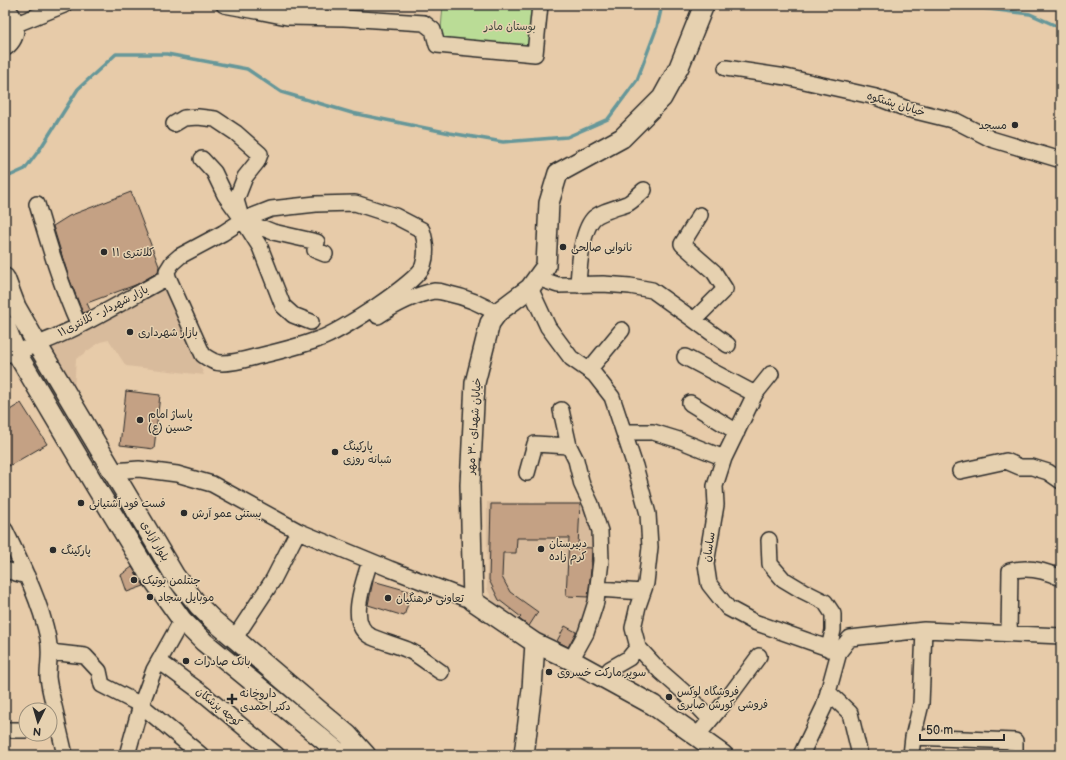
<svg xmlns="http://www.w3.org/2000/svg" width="1066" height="760" font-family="'Balsamiq Sans','Playpen Sans Arabic',sans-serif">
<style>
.built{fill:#d8bb9c}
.green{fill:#badc96;stroke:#728460}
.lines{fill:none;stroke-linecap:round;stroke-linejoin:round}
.stream{stroke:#669799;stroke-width:3.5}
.building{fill:#c4a184;stroke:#2b2b2b}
.minor-casing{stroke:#2b2b2b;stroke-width:18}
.major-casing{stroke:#2b2b2b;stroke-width:22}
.minor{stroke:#e6d1b0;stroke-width:15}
.major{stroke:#e6d1b0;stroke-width:19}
.poi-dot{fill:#2b2b2b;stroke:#e6d1b0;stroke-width:1.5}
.labels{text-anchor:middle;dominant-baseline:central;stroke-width:3;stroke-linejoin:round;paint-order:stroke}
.park-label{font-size:11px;fill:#40463b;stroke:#e6d1b0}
.street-label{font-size:11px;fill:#2b2b2b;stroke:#e6d1b0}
.poi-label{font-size:11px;fill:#2b2b2b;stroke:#e6d1b0;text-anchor:start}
</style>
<rect width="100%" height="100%" fill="#e7cba9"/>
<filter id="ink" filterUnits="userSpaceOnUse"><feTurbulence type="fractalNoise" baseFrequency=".025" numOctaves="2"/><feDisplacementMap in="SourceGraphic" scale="8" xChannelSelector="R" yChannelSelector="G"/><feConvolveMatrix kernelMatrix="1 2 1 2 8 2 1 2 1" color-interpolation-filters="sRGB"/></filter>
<g filter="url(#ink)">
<!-- built -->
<path class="built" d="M 167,288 L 204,375 L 126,366 L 109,340 L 100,342 L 76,359 L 74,391 L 48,344 L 130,304 Z
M 487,502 L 585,503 L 593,517 L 595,580 L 589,615 L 570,652 L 527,629 L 496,609 L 487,588 Z"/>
<!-- green -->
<path class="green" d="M 443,5 L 535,5 L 531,50 L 440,42 Z"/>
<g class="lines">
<!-- stream -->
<path class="stream" d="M 957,5 L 1030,14 L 1061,28
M 5,178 L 25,169 L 40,149 L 78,89 L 116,54 L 167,54 L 247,69 L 281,92 L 352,113 L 450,133 L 503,142 L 567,137 L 608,119 L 637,80 L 657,27 L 662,5"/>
</g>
<!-- building -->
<path class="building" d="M 131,192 L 159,266 L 158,272 L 138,284 L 87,303 L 90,310 L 83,313 L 69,278 L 53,226 L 69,216 Z
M 126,391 L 160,395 L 154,449 L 120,445 Z
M 21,403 L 47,444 L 9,466 L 5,460 L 5,413 Z
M 491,504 L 580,504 L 578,547 L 592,548 L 591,569 L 588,597 L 566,596 L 569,538 L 517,538 L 516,553 L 503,553 L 502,577 L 510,592 L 538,612 L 529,626 L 519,619 L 521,617 L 499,600 L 489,580 Z
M 132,567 L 144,586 L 127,592 L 121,575 Z
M 373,581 L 412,592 L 404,616 L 368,605 Z
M 565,626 L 576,632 L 568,647 L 557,641 Z"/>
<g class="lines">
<defs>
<path id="minor" d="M 224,5 L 257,11 L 264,5
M 257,11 L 287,17 L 344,18 L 424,23 L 433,30 L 437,45 L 535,54 L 540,5
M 14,25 L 64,5
M 726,68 L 786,77 L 876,97 L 907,109 L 956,121 L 991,139 L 1061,160
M 174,124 L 184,118 L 198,117 L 215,119 L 236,133 L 260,154 L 257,162 L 245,177 L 236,200 L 241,217 L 260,247 L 283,306 L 293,315 L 311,322
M 202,159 L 214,172 L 225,195 L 238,213
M 355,203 L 395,216 L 422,230 C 426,242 427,254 423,266 C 417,283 338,333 319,339 C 298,347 276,352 255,357 C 244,360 233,363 222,363 C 214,363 209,359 203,355 L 168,277 L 167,271 L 172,263 L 180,256 L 223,233 L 243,220 L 271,209 L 316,204 Z
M 37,204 C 49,245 61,286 79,326
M 243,220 L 273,232 L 317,242 L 315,250 L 325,254
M 537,278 L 558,285 L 603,284 L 630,286 L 652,290 L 694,320 L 725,289 L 714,272 L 682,244 L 700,215
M 578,285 C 579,267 581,233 593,219 C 599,212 619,207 627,204 C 633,201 639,194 644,190
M 530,288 L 548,327 L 571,358 L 594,374 L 612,397 L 635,466 L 648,514 L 650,547 L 646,583 L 638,606 L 633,628 L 638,647 L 660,671 L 685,693 L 710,719
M 378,316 C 395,305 414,295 434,291 C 438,291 443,292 446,293 C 465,297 481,303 497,314
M 694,320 L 728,345
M 5,355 C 62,340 116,305 168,277
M 685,357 L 755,394
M 589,370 L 622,330
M 771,374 L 755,394 L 724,458 L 715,486 L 716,505 L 706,564 L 709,584 L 728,608 L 754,622 L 839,652
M 690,403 L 737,432
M 561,410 L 569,446
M 624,432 L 653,432 L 679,440 L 724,458
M 114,471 L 139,469 L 177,474 L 212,484 L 298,531 L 390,569 L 473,601
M 960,471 L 1006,461 L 1020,467 L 1032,467 L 1048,472 L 1061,481
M 527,473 L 535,444 L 569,446 L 576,460 L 582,485 L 591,504 L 600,531 L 601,561 L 596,602 L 586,633 L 571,660
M 5,530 C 22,565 40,600 48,638 C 51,653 48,663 48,677 C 49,690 56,711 58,725 L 50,727
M 769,540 L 770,564 L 783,579 L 803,591 L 825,602 L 833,614 L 833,630 L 829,649
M 370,561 C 364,582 346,625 372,637 C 384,642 396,645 408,650 C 419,655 430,665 441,672
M 5,570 L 27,576
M 598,589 L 643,592
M 924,630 L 921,704 L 913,737 L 1015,741 L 1015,755
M 1009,633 L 1010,571 C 1028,566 1044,570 1061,578
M 234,639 L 273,580 L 298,531
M 50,652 L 85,656 L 99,671 L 102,685 L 141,705 L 201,755
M 159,661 L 201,692 L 277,755
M 604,678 L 610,669 L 629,658 L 638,647
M 828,692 L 850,713 L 860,755
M 58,725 L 65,755
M 5,730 L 26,730
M 697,736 L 725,702 L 759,656
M 127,755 L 141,705 L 154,670 L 182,620
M 801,755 L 824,707 L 839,652 L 850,638 L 924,630 L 1061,636
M 911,755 L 913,737"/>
<path id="major" d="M 704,5 L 679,67 L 662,98 L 622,138 L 558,173 L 549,203 L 546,266 L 530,288 L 498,312 L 490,323 L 475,383 L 470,485 L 473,601 L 535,643 L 571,660 L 653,705 L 723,755
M 5,10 C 17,19 17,37 5,46
M 5,278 L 16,307 L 37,344 L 175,576 L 199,606 L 213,620 L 348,735 L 366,755
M 5,325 L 16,352 L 93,482 L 147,571 L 182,620 L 204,642 L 342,755
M 524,755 L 532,689 L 535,643"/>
</defs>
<!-- minor casing -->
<use href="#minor" class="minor-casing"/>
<!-- major casing -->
<use href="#major" class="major-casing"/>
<!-- minor -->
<use href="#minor" class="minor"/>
<!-- major -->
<use href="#major" class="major"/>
</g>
</g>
<!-- markers -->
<g class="poi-dot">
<circle cx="1015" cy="125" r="4"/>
<circle cx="563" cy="247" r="4"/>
<circle cx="104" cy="252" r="4"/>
<circle cx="130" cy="332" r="4"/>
<circle cx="140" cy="420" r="4"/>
<circle cx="335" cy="452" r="4"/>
<circle cx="81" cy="503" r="4"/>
<circle cx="184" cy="513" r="4"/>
<circle cx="541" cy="549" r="4"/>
<circle cx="53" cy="550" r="4"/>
<circle cx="134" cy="580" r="4"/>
<circle cx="150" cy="597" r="4"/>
<circle cx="388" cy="598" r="4"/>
<circle cx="186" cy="661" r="4"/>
<circle cx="549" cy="672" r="4"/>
<circle cx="669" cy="697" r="4"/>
<path d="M230 693h4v4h4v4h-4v4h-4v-4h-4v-4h4z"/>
</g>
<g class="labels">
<!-- park labels -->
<g class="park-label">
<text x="510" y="26">بوستان مادر</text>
</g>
<!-- street labels -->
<g class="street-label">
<text transform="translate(896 104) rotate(17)">خیابان پشتکوه</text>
<text transform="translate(103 311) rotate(-27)">بازار شهردار - کلانتری۱۱</text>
<text transform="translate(474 426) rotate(-86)">خیابان شهدای ۳۰ مهر</text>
<text transform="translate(155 541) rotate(59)">بلوار آزادی</text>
<text transform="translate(709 547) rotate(-81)">ساسان</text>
<text transform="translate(219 707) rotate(39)">کوچه پزشکان</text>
</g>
<!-- poi labels -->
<g class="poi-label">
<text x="1007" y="125" text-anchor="end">مسجد</text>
<text x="571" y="247">نانوایی صالحی</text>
<text x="112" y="252">کلانتری ۱۱</text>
<text x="138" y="332">بازار شهرداری</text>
<text x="148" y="414">پاساژ امام<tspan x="148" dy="13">حسین (ع)</tspan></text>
<text x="343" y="446">پارکینگ<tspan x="343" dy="13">شبانه روزی</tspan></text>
<text x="89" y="503">فست فود آشتیانی</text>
<text x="192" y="513">بستنی عمو آرش</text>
<text x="549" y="543">دبیرستان<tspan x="549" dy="13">کرم زاده</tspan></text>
<text x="61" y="550">پارکینگ</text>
<text x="142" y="580">جنتلمن بوتیک</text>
<text x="158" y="597">موبایل سجاد</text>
<text x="396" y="598">تعاونی فرهنگیان</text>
<text x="194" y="661">بانک صادرات</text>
<text x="557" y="672">سوپر مارکت خسروی</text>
<text x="677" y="691">فروشگاه لوکس<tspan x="677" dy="13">فروشی کورش صابری</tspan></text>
<text x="240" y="693">داروخانه<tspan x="240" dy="13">دکتر احمدی</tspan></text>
</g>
</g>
<!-- margin -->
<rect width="1066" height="760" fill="none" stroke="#e6d1b0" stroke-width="20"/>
<rect x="10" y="10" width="1046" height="740" fill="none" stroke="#2b2b2b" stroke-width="1.5" filter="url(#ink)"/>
<!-- north arrow -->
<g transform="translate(38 722) rotate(185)"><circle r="19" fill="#e6d1b0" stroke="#9b8f7b"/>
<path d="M0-3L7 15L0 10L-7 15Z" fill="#2b2b2b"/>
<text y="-6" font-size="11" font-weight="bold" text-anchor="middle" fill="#2b2b2b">N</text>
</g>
<!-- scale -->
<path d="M920 734v6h84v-6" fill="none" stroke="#2b2b2b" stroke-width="2"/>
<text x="926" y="734" font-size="12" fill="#2b2b2b" stroke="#e6d1b0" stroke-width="3" paint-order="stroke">50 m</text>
</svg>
